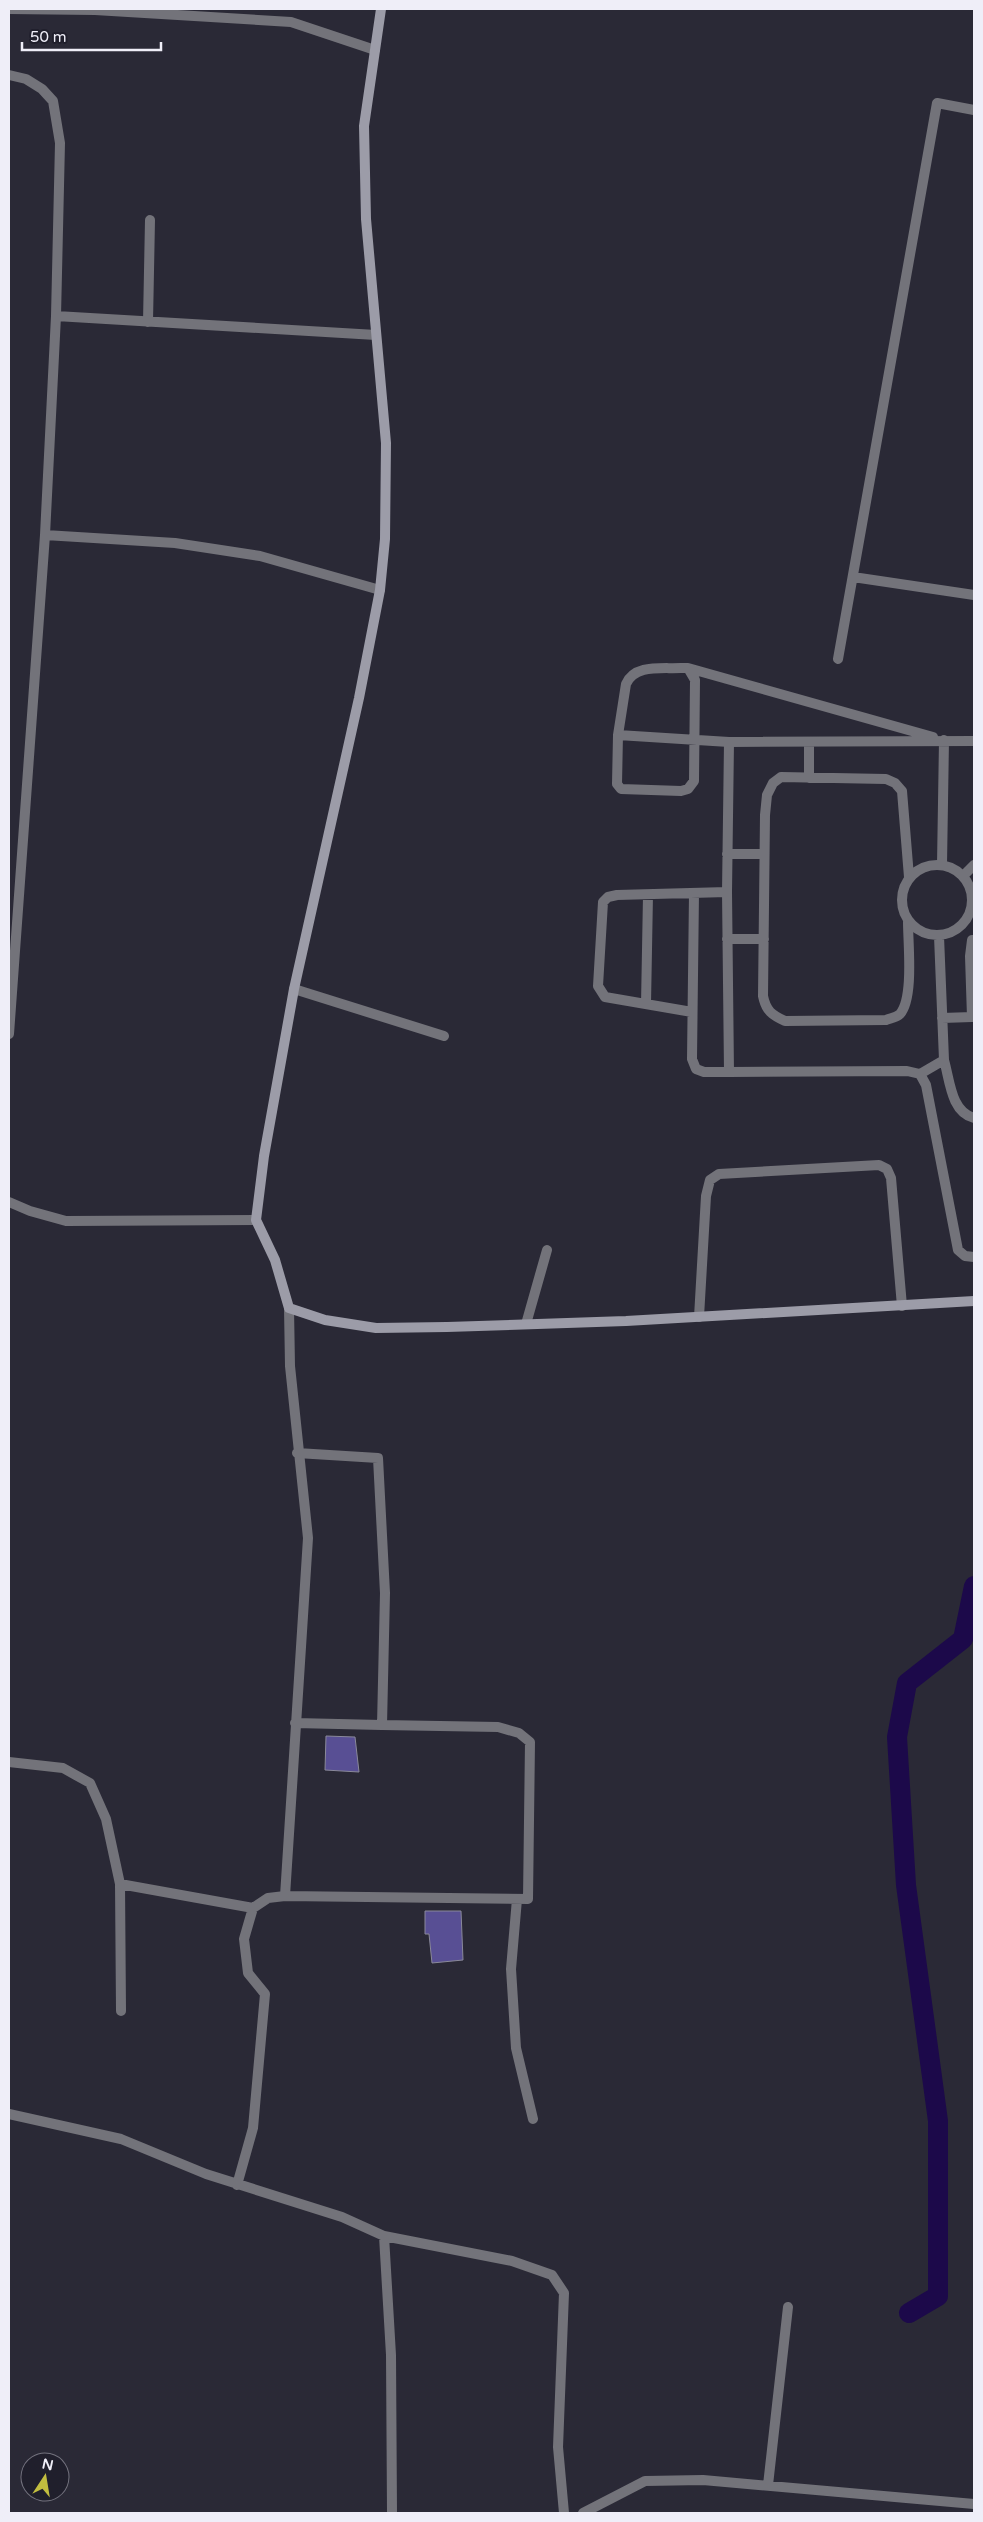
<svg xmlns="http://www.w3.org/2000/svg" width="983" height="2522" font-family="'Varela Round',sans-serif">
<style>
.lines{fill:none;stroke-linecap:round;stroke-linejoin:round}
.canal{stroke:#1c094a;stroke-width:20}
.building{fill:#584f94;stroke:#8a899a}
.street{stroke:#73737a;stroke-width:10}
.secondary{stroke:#9c9ca8;stroke-width:10}
</style>
<rect width="100%" height="100%" fill="#2a2936"/>
<g class="lines">
<!-- canal -->
<path class="canal" d="M 909,2313 L 938,2296 L 938,2121 L 906,1885 L 897,1737 L 907,1683 L 963,1639 L 974,1586"/>
</g>
<!-- building -->
<path class="building" d="M 326,1736 L 355,1737 L 359,1772 L 325,1770 Z
M 425,1911 L 461,1911 L 463,1960 L 432,1963 L 429,1934 L 425,1934 Z"/>
<g class="lines">
<!-- street -->
<path class="street" d="M 9,9 L 95,10 L 291,22 L 375,50
M 9,75 L 26,79 L 42,89 L 53,101 L 60,143 L 56,316 L 45,535 L 9,1034
M 56,316 L 376,335
M 148,322 L 150,220
M 45,535 L 175,543 L 260,556 L 380,590
M 853,577 L 974,595
M 838,659 L 937,103 L 974,110
M 688,668 L 933,737
M 618,735 L 626,684 C 635,664 661,669 681,668 L 688,668 L 695,680 L 694,781 L 688,789 L 681,791 L 621,789 L 617,784 L 618,735 L 729,742
M 974,741 L 729,742 L 727,892 L 729,1072 L 907,1071 L 920,1074 L 926,1085 L 958,1250 L 965,1256 L 974,1257
M 809,742 L 809,778
M 727,854 L 763,854
M902 900a35 35 0 1 1 70 0a35 35 0 1 1-70 0Z
M 942,865 L 944,740
M 963,876 L 974,865
M 694,893 L 692,1059 L 696,1069 L 704,1072 L 729,1072
M 908,922 C 908,944 914,998 900,1014 C 896,1018 890,1018 886,1020 L 785,1021 C 772,1015 766,1011 763,996 L 765,815 L 767,795 L 773,783 L 781,777 L 886,779 L 895,783 L 902,791 L 909,877
M 727,939 L 764,939
M 972,940 L 970,956 L 972,1017 L 974,1017
M 294,989 L 444,1036
M 646,1004 L 648,895
M 692,1012 L 605,997 L 598,986 L 603,902 L 608,897 L 617,895 L 727,892
M 942,1018 L 972,1017
M 944,1060 C 950,1081 951,1112 974,1118
M 920,1074 L 944,1060 L 939,936
M 9,1202 L 30,1211 L 66,1221 L 256,1220
M 699,1317 L 706,1196 L 710,1180 L 719,1174 L 879,1165 L 887,1169 L 891,1178 L 902,1306
M 526,1324 L 547,1250
M 295,1723 L 382,1725 L 385,1593 L 378,1458 L 297,1453
M 9,1762 L 63,1768 L 90,1783 L 106,1819 L 120,1884 L 253,1908
M 120,1884 L 121,2011
M 285,1896 L 528,1899 L 530,1742 L 519,1733 L 498,1727 L 382,1725
M 517,1899 L 511,1969 L 516,2048 L 533,2119
M 9,2114 L 121,2139 L 206,2174 L 342,2217 L 384,2236 L 391,2355 L 392,2513
M 237,2185 L 253,2128 L 265,1994 L 248,1973 L 244,1939 L 253,1908 L 268,1898 L 285,1896 L 308,1538 L 290,1366 L 289,1308
M 384,2236 L 512,2261 L 552,2275 L 564,2293 L 558,2447 L 564,2513
M 768,2485 L 788,2307
M 583,2513 L 645,2481 L 703,2480 L 974,2504"/>
<!-- secondary -->
<path class="secondary" d="M 381,9 L 364,126 L 366,219 L 386,443 L 385,539 L 380,590 L 359,698 L 294,989 L 264,1156 L 256,1220 L 275,1260 L 289,1308 L 325,1320 L 376,1328 L 447,1327 L 626,1321 L 974,1301"/>
</g>
<!-- border -->
<rect width="983" height="2522" fill="none" stroke="#efeef8" stroke-width="20"/>
<!-- north arrow -->
<g transform="translate(45 2477) rotate(12)"><circle r="24" fill="#201f2c" stroke="#73727e"/>
<path d="M0-4L9 19L0 12L-9 19Z" fill="#c2bd3f"/>
<text y="-8" font-size="14" font-weight="bold" text-anchor="middle" fill="#efeef8">N</text>
</g>
<!-- scale -->
<path d="M22 42v8h139v-8" fill="none" stroke="#efeef8" stroke-width="2.5"/>
<text x="30" y="42" font-size="15" fill="#efeef8" stroke="#201f2c" stroke-width="4" paint-order="stroke">50 m</text>
</svg>
